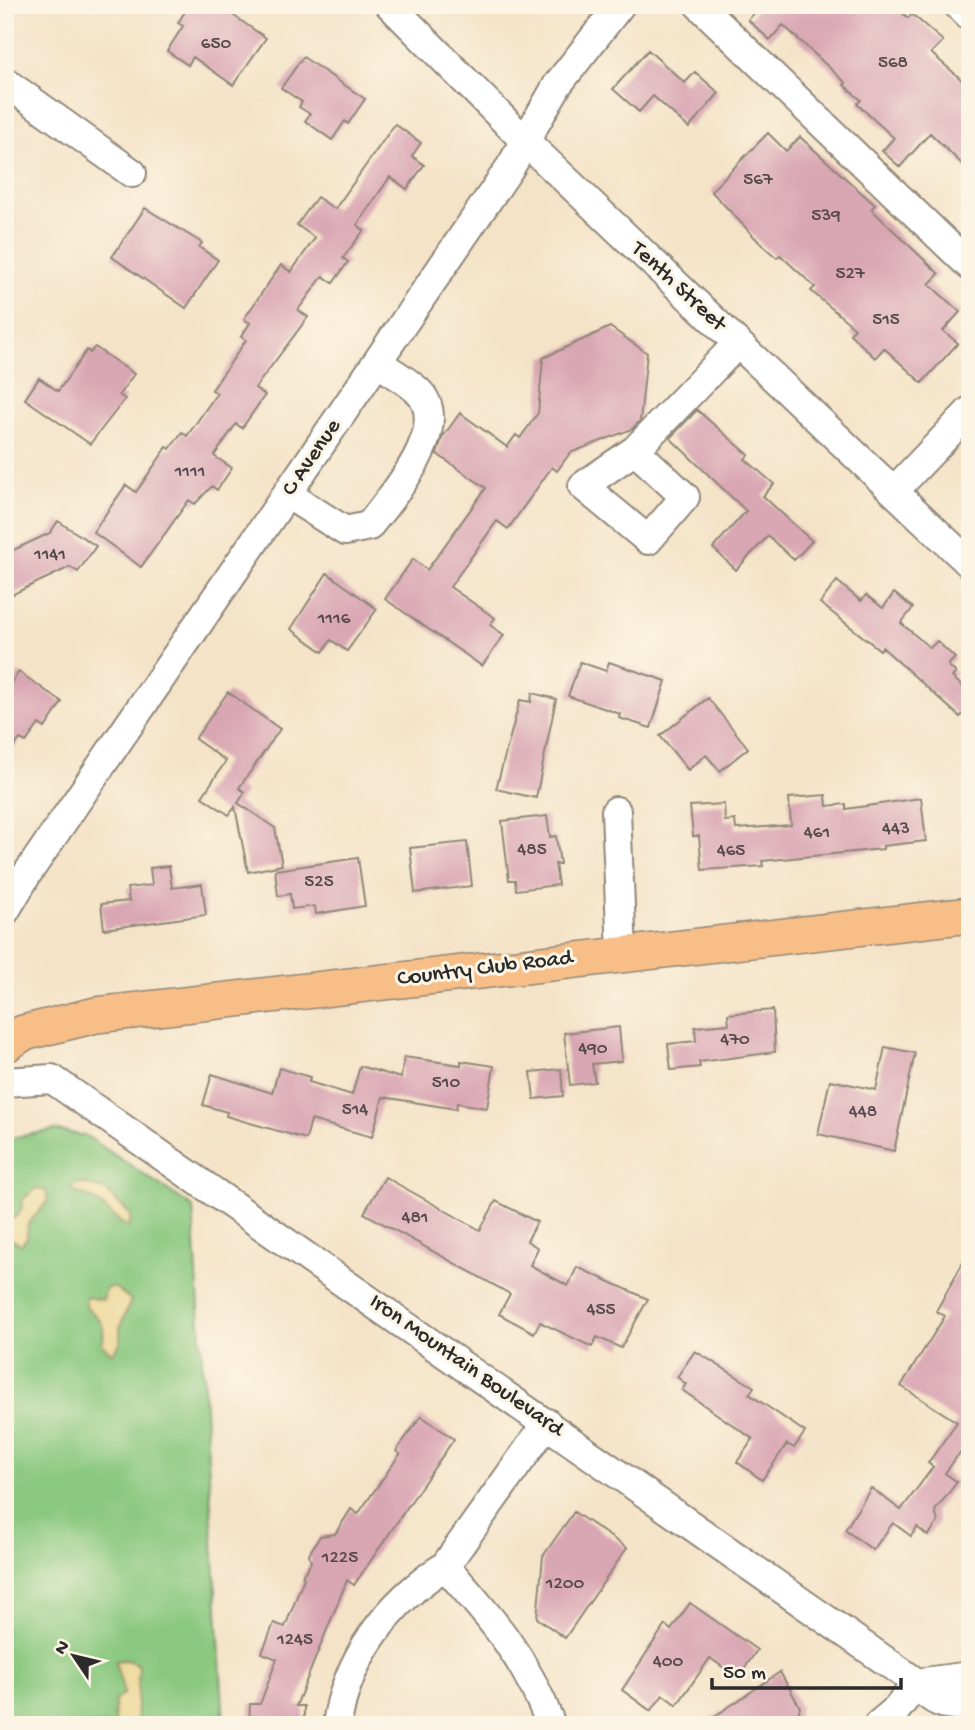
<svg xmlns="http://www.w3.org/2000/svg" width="975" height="1730" font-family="'Gochi Hand',sans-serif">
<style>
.green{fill:#89c87e;stroke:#5a7a54;stroke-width:2}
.sand{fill:#eeda9e;stroke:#8c8264;stroke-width:2}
.building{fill:#d9a6b4}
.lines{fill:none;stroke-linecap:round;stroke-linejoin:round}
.minor-casing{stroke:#908779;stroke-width:32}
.major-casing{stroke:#908779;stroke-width:38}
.minor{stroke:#fff;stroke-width:28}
.major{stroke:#f7be88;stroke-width:35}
.labels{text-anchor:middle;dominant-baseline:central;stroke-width:6;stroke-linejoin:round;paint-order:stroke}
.number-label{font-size:19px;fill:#564a4d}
.street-label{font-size:23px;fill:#2b2b2b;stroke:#fcf5e5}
</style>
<rect width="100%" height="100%" fill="#fcf5e5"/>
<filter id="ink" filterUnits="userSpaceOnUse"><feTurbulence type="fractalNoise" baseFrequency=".0143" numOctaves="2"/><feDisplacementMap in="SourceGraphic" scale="14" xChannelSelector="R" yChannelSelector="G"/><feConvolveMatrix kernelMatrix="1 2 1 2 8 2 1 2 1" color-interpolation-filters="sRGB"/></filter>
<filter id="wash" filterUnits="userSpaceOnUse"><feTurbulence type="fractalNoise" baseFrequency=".00686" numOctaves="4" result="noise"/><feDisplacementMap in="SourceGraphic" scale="28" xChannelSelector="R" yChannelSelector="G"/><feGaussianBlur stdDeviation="1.57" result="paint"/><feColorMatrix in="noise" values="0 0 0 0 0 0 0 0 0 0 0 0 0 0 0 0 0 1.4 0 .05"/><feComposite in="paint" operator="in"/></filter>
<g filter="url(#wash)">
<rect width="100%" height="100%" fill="#f4e3c7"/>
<!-- green -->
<path class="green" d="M 54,1130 L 86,1136 L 193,1207 L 224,1725 L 5,1725 L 5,1139 Z"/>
<!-- sand -->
<path class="sand" d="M 80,1183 L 105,1190 L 131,1215 L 129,1227 C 113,1221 106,1205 91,1198 C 82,1194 77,1195 70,1187 Z
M 37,1188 L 46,1191 L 48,1201 L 28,1224 L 27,1238 L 21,1245 L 5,1235 L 7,1221 C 20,1216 22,1212 23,1199 Z
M 114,1287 L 131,1300 L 120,1327 L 120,1344 L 112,1353 L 102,1345 C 107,1326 101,1319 86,1307 L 86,1297 L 103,1300 L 106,1288 Z
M 127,1660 L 139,1665 L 136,1724 L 114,1725 L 115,1700 L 124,1693 L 115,1661 Z"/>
<g id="blocks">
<!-- building -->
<path class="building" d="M 189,5 L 218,5 L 266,38 L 233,85 L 193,57 L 188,65 L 167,51 L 183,26 L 178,23 Z
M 761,5 L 894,5 L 908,18 L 912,14 L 943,41 L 931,53 L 970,87 L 970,172 L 930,133 L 900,167 L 882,151 L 894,138 L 857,104 L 861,100 L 844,85 L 846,83 L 783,25 L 770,40 L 748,20 Z
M 648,50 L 685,83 L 695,72 L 719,93 L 689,128 L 653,96 L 639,112 L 613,89 Z
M 303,57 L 365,99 L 348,124 L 345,121 L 332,140 L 305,121 L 310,114 L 299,107 L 302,102 L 281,88 Z
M 395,124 L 421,143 L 412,156 L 424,165 L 407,189 L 390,177 L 357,225 L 364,230 L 343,258 L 348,262 L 333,283 L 323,276 L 298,310 L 308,317 L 255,388 L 265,395 L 242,428 L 236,424 L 214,456 L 232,468 L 217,490 L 212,486 L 195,504 L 189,500 L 141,567 L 93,532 L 126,485 L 136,492 L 167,447 L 170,449 L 182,432 L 187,436 L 217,393 L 212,390 L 246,340 L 241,337 L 250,323 L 244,319 L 281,265 L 291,272 L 315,238 L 297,225 L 317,197 L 335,209 Z
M 768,133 L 786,151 L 800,137 L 875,205 L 871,209 L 939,274 L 929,284 L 960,312 L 943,331 L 958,343 L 922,383 L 884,348 L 875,358 L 850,334 L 855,328 L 811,291 L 815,287 L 780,255 L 777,258 L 761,244 L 711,191 Z
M 145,208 L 202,243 L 199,247 L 218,260 L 186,308 L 112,257 Z
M 610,327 L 647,353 L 640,421 L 632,429 L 570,453 L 557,471 L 552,467 L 508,529 L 497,521 L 450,587 L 495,618 L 490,625 L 504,635 L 482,666 L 385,599 L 413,559 L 427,570 L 486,488 L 437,454 L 442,438 L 460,413 L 507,447 L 516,435 L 520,438 L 538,413 L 543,358 Z
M 95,347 L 134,374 L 119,395 L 125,399 L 90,444 L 25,399 L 39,378 L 58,391 L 87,350 L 90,353 Z
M 697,410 L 749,455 L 745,459 L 774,484 L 763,496 L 812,541 L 794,560 L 768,536 L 736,570 L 713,548 L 746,511 L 670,438 Z
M 58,521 L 96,546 L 78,572 L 70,567 L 5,598 L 5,554 L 50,533 Z
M 327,573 L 377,609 L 347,651 L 331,640 L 323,652 L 291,629 Z
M 837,581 L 861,601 L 866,595 L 883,608 L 894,593 L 913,608 L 901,623 L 930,648 L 937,641 L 955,658 L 948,665 L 956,673 L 952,677 L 970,693 L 970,707 L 960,717 L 882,647 L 880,650 L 820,603 Z
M 580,662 L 606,671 L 609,662 L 666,681 L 651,728 L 619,718 L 620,714 L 568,696 Z
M 19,672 L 62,702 L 45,728 L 39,724 L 26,742 L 20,739 L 5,760 L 5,691 Z
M 228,692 L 280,729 L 239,788 L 245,792 L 238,803 L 275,828 L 282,865 L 248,872 L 235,807 L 229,815 L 202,797 L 226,761 L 195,739 Z
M 532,693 L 556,699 L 536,798 L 496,789 L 520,700 L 531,702 Z
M 708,698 L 748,748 L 720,771 L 706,755 L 688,770 L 660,736 Z
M 826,795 L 827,806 L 846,804 L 846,809 L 921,798 L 926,841 L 883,846 L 883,849 L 762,861 L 763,866 L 702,870 L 699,836 L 693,836 L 690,806 L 724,804 L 725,821 L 735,820 L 736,829 L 791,825 L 789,798 Z
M 547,816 L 550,837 L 556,836 L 560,864 L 555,864 L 558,885 L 516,890 L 515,880 L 509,880 L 502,821 Z
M 467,842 L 472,886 L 415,893 L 410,848 Z
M 358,858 L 365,906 L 316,914 L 315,906 L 292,909 L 290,894 L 278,896 L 275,870 Z
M 169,866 L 172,888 L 202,884 L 206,915 L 104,929 L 101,904 L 129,901 L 127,888 L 152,885 L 150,868 Z
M 773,1010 L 775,1052 L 699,1062 L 700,1067 L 671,1070 L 668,1044 L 696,1041 L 695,1027 L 729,1024 L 728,1014 Z
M 619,1027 L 622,1061 L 592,1064 L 595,1082 L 570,1085 L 564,1033 Z
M 885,1047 L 915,1053 L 894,1151 L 818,1134 L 830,1080 L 876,1090 Z
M 404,1057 L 461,1065 L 461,1061 L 494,1066 L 487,1108 L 457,1103 L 456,1109 L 383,1097 L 372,1137 L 311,1120 L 306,1139 L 226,1116 L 227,1112 L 203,1105 L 212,1074 L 272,1093 L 279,1068 L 310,1077 L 309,1082 L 352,1095 L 360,1066 L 401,1078 Z
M 561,1069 L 563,1096 L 534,1099 L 531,1072 Z
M 385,1177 L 480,1230 L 496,1201 L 537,1222 L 527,1241 L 538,1248 L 530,1265 L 568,1286 L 577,1267 L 648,1299 L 621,1348 L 597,1337 L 592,1347 L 540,1322 L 534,1333 L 499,1314 L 510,1294 L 364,1213 Z
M 970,1250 L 970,1439 L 945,1473 L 957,1482 L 935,1511 L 938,1522 L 928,1536 L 917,1527 L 911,1536 L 893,1523 L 873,1550 L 845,1530 L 871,1488 L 901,1510 L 933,1467 L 928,1463 L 957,1422 L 901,1386 L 945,1316 L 936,1311 Z
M 695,1351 L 754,1387 L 749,1394 L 805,1432 L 794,1448 L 787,1444 L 762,1480 L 737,1462 L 753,1439 L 682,1390 L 686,1384 L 677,1377 Z
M 421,1416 L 454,1439 L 354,1585 L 347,1580 L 296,1706 L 304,1706 L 304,1725 L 249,1725 L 250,1704 L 260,1704 L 277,1659 L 262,1653 L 274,1623 L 285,1627 L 304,1578 L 302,1576 L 311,1562 L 309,1554 L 320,1536 L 335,1534 L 351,1509 L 358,1514 L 400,1454 L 396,1451 Z
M 574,1512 L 627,1548 L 565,1638 L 537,1618 L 543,1556 Z
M 690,1603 L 757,1650 L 738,1678 L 710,1658 L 677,1705 L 663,1695 L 651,1711 L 622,1690 L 665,1625 L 671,1630 Z
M 780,1672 L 800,1707 L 796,1725 L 702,1725 Z"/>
</g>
</g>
<g filter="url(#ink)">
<use href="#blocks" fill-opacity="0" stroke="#908779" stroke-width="2"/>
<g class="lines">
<defs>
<path id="minor" d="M 390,5 L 525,141 L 970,564
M 699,5 L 970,266
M 958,5 L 970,17
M 5,82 L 132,173
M 635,450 L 685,497 L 648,540 L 583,486 L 635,450 L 738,343
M 894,491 L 970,411
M 287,494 L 345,531 L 369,526 C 391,497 454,427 418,391 C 406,380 390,371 377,362
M 616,811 L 622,953
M 5,911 L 27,874 L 511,166 L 558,84 L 620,5
M 5,1082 L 52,1079 L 917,1683 C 932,1703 945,1707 970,1705
M 445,1566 C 492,1619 525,1656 551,1725
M 917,1683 L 970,1676
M 337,1725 C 346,1658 390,1601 445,1566 L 547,1423
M 878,1725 L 897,1709 L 917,1683"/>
<path id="major" d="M 5,1045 L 23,1033 L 96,1015 L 970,915"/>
</defs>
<!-- minor casing -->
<use href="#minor" class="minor-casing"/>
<!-- major casing -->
<use href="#major" class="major-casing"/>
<!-- minor -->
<use href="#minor" class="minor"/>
<!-- major -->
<use href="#major" class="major"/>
</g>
</g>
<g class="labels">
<!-- number labels -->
<g class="number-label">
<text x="216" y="44">650</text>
<text x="893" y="63">568</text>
<text x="758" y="180">567</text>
<text x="826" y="216">539</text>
<text x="850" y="274">527</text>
<text x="886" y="320">515</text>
<text x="190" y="472">1111</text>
<text x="50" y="555">1141</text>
<text x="334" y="619">1116</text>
<text x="896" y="829">443</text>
<text x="817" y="833">461</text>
<text x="532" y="850">485</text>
<text x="731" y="851">465</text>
<text x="319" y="882">525</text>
<text x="735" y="1040">470</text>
<text x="593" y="1049">490</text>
<text x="446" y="1083">510</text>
<text x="355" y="1110">514</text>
<text x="863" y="1112">448</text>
<text x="415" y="1218">481</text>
<text x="601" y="1310">455</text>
<text x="340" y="1558">1225</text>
<text x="565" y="1584">1200</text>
<text x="295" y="1640">1245</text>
<text x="668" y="1662">400</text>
</g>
<!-- street labels -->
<g class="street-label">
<text transform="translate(678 287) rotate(43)">Tenth Street</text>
<text transform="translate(312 458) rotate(-56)">C Avenue</text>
<text transform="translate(485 969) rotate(-7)">Country Club Road</text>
<text transform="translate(466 1366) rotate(35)">Iron Mountain Boulevard</text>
</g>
</g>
<!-- margin -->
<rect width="975" height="1730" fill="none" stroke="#fcf5e5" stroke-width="28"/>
<!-- north arrow -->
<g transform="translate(74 1656) rotate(305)" stroke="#fcf5e5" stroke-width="5" paint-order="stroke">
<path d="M0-5L12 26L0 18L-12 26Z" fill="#2b2b2b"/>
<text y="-10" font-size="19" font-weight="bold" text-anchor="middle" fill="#2b2b2b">N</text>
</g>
<!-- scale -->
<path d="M712 1678v10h189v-10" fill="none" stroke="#2b2b2b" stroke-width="3.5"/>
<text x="723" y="1678" font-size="21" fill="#2b2b2b" stroke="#fcf5e5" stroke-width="5" paint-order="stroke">50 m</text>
</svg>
